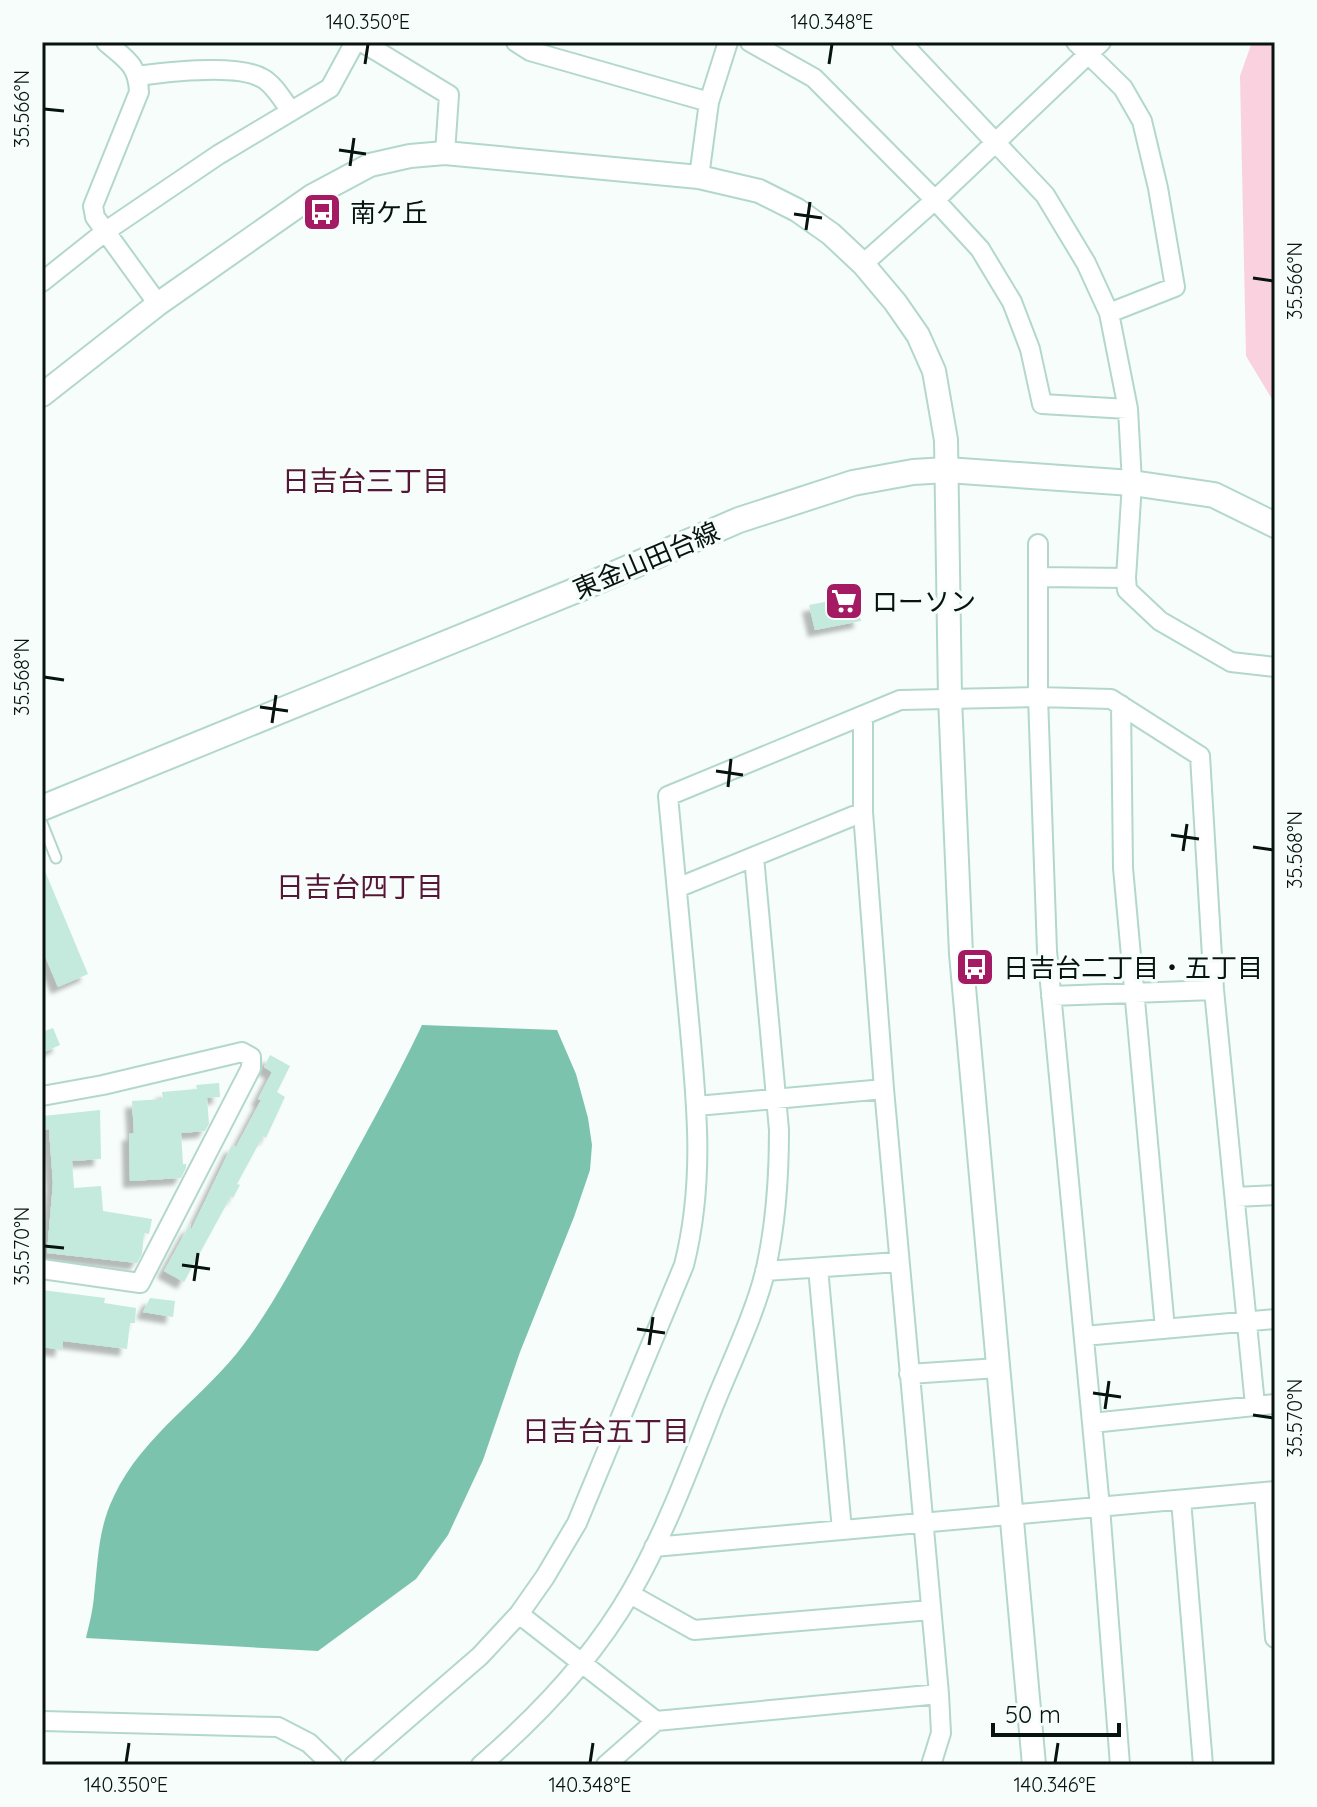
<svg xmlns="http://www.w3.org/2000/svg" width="1317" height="1807" font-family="Quicksand,'Noto Sans JP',sans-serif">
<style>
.green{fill:#fad1df}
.water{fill:#7cc3ad}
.building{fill:#c4e9dd;filter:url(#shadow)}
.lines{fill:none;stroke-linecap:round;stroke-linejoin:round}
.service-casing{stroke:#b3d8cb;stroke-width:13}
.minor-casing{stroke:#b3d8cb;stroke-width:22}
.tertiary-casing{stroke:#b3d8cb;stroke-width:26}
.secondary-casing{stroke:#b3d8cb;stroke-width:28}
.service{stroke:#fff;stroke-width:9}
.minor{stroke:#fff;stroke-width:18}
.tertiary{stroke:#fff;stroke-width:22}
.secondary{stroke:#fff;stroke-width:24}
.ticks{fill:none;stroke:#06130f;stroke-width:3}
.labels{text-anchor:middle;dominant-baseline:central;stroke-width:7;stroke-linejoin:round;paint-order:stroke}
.poi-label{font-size:26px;fill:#06130f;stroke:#f6fdfa;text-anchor:start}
.street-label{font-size:26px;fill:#06130f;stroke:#f6fdfa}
.neighbourhood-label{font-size:28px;fill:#561635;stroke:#f6fdfa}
.neatline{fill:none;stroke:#06130f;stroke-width:3}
.ticks-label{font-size:20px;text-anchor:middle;fill:#06130f}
</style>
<defs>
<filter id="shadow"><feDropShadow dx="-7" dy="7" stdDeviation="2" flood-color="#0004"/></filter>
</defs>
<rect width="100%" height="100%" fill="#f6fdfa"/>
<!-- green -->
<path class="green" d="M 1252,42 L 1275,42 L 1275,404 L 1246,356 L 1240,76 Z"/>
<!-- water -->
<path class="water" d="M 422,1025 L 557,1030 L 576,1074 L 588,1118 L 592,1145 L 590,1170 L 574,1217 L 520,1352 L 483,1460 L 448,1535 L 416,1579 L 318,1651 L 86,1638 C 89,1625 93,1610 94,1596 C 98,1561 98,1528 114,1496 C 143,1434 204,1398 244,1344 C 277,1300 301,1251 328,1203 C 360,1144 393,1086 422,1025 Z"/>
<!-- building -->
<path class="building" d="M 856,596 L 861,621 L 815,630 L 809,605 Z
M 42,864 L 88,974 L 58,987 L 42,949 Z
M 53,1028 L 60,1045 L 42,1053 L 42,1032 Z
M 270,1055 L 290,1066 L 277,1092 L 285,1097 L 266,1138 L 263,1136 L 237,1184 L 240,1185 L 233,1198 L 231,1196 L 184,1282 L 164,1271 L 190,1224 L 191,1230 L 232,1145 L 236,1147 L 261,1100 L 258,1099 L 272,1072 L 264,1067 Z
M 219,1083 L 220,1097 L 207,1098 L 209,1124 L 205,1131 L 181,1133 L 183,1164 L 186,1164 L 186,1168 L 181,1178 L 130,1181 L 129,1134 L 134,1133 L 132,1101 L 163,1099 L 162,1092 L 197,1089 L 196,1085 Z
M 100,1110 L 101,1159 L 72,1161 L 74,1188 L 101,1186 L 103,1211 L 152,1219 L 149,1234 L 144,1233 L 142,1254 L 137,1263 L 47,1253 L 53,1183 L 49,1129 L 44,1130 L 43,1116 Z
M 42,1290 L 105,1298 L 104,1303 L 136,1308 L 135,1323 L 130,1323 L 127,1349 L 63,1341 L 62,1350 L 42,1347 Z
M 150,1298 L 175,1301 L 173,1317 L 143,1312 Z"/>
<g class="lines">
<defs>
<path id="service" d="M 42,823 L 56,858"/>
<path id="minor" d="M 106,42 C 125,59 138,64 139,92 L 93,206 L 95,217 L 158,304
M 362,42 L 449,95 L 445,153
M 516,42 L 530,51 L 709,102
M 750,42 L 814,78 L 935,200 L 980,249 L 1012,302 L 1030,349 L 1042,404 L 1128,409
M 901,42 L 1045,195 L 1086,263 L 1109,313 L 1128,409 L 1132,483 L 1126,578 L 1127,590 L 1160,621 L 1231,662 L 1275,667
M 1076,42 L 1123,88 L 1142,121 L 1158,188 L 1175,287 L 1109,313
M 138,76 C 168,72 237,64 262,78 C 274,84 283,101 291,111
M 699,177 L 709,102 L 728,42
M 863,264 L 935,200 L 1101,42
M 42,282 L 106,231 L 218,155 L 330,88 L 355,42
M 1038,544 L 1038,697 L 1047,951 L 1100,1507 L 1120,1765
M 1040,577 L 1126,578
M 1121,705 L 1123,868 L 1165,1329
M 863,716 L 863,812 L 884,1089 L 939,1694 L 941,1733 L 931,1765
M 677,888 L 863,812
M 1051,996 L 1214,990
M 42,1096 L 103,1085 L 242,1052 L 251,1057 L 251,1068 L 140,1283 L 42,1269
M 697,1106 L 884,1089
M 1235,1197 L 1275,1195
M 818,1268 L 842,1530
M 765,1271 L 899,1262
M 1084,1336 L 1275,1319
M 909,1374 L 998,1368
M 1092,1423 L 1275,1404
M 1264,1492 L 1275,1638
M 1181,1500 L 1203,1765
M 654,1547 L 1275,1491
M 630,1594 L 694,1630 L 931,1610
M 519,1614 L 656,1721
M 42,1721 L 278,1727 L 309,1743 L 332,1765
M 354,1765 L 480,1656 L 519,1614 L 545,1577 L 577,1523 L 684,1265 C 706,1178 696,1097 688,1009 C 681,938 675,867 668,796 L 900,700 L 1038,697 L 1111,699 L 1200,756 L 1214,990 L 1255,1405
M 481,1765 C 538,1716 593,1658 631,1592 C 664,1535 688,1471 712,1410 C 729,1367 756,1312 766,1268 C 776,1223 779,1177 779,1130 L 754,857
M 606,1765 L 656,1721 L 939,1694"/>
<path id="tertiary" d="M 42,395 L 158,304 L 312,196 L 370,165 L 410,156 L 445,153 L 699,177 L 759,191 L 797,210 L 831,234 L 863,264 L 895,302 L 918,335 L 934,371 L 946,440 L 950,698 L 961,954 L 1034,1765"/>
<path id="secondary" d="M 42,808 L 584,587 L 739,520 L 853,483 L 913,472 L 947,470 L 1132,483 L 1214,495 L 1275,525"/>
</defs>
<!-- service casing -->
<use href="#service" class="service-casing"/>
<!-- minor casing -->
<use href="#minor" class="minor-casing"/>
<!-- tertiary casing -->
<use href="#tertiary" class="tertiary-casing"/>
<!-- secondary casing -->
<use href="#secondary" class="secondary-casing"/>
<!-- service -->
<use href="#service" class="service"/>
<!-- minor -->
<use href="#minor" class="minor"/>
<!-- tertiary -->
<use href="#tertiary" class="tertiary"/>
<!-- secondary -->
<use href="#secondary" class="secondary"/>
</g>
<!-- ticks -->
<path class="ticks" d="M 365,64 L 368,44M 829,64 L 832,44M 44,109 L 64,111M 339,150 L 366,154M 350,166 L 354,138M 794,214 L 822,218M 806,230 L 810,202M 1253,278 L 1273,281M 44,677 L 64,680M 260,707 L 288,711M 272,723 L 276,695M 716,771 L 743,775M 728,787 L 731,759M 1171,835 L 1199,839M 1253,847 L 1273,850M 1183,851 L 1187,824M 44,1246 L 64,1248M 182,1265 L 210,1269M 194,1281 L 198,1253M 637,1329 L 665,1333M 649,1345 L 653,1317M 1093,1393 L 1121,1397M 1105,1409 L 1109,1381M 1253,1415 L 1273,1418M 126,1763 L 129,1743M 590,1763 L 593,1743M 1055,1763 L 1058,1743"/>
<!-- icons -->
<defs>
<symbol id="bus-square" viewBox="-11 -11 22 22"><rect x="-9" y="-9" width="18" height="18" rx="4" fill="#a41a63" stroke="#f6fdfa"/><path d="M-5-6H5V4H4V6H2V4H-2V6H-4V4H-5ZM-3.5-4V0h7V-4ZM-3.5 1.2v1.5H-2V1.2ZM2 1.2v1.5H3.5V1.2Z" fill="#fff"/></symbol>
<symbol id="supermarket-square" viewBox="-11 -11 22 22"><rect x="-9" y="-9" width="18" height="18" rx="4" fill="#a41a63" stroke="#f6fdfa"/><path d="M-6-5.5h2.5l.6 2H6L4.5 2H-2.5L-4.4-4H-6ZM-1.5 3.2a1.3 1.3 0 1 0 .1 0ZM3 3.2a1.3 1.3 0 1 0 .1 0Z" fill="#fff"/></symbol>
</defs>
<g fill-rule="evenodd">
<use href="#bus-square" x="300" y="190" width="44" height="44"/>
<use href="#supermarket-square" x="822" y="579" width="44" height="44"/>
<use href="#bus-square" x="953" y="945" width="44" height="44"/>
</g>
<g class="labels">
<!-- poi labels -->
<g class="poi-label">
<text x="350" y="212">南ケ丘</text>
<text x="872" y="601">ローソン</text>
<text x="1003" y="967">日吉台二丁目・五丁目</text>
</g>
<!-- street labels -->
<g class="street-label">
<text transform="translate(646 560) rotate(-23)">東金山田台線</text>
</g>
<!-- neighbourhood labels -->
<g class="neighbourhood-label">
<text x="366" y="480">日吉台三丁目</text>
<text x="360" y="886">日吉台四丁目</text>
<text x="606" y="1430">日吉台五丁目</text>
</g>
</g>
<!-- border -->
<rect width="1317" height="1807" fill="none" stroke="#f6fdfa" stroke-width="88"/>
<!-- scale -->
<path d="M993 1723v12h126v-12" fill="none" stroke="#06130f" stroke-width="4"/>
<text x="1005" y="1723" font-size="24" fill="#06130f" stroke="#f6fdfa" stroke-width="6" paint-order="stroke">50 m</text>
<rect x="44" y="44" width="1229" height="1719" class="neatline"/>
<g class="ticks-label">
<text x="368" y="29">140.350°E</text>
<text x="832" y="29">140.348°E</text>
<text transform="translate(22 109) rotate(-90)" y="7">35.566°N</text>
<text transform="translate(1295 281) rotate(-90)" y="7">35.566°N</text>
<text transform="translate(22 677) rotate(-90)" y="7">35.568°N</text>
<text transform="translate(1295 850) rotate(-90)" y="7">35.568°N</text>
<text transform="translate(22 1246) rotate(-90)" y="7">35.570°N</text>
<text transform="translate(1295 1418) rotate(-90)" y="7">35.570°N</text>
<text x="126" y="1792">140.350°E</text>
<text x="590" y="1792">140.348°E</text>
<text x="1055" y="1792">140.346°E</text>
</g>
</svg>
